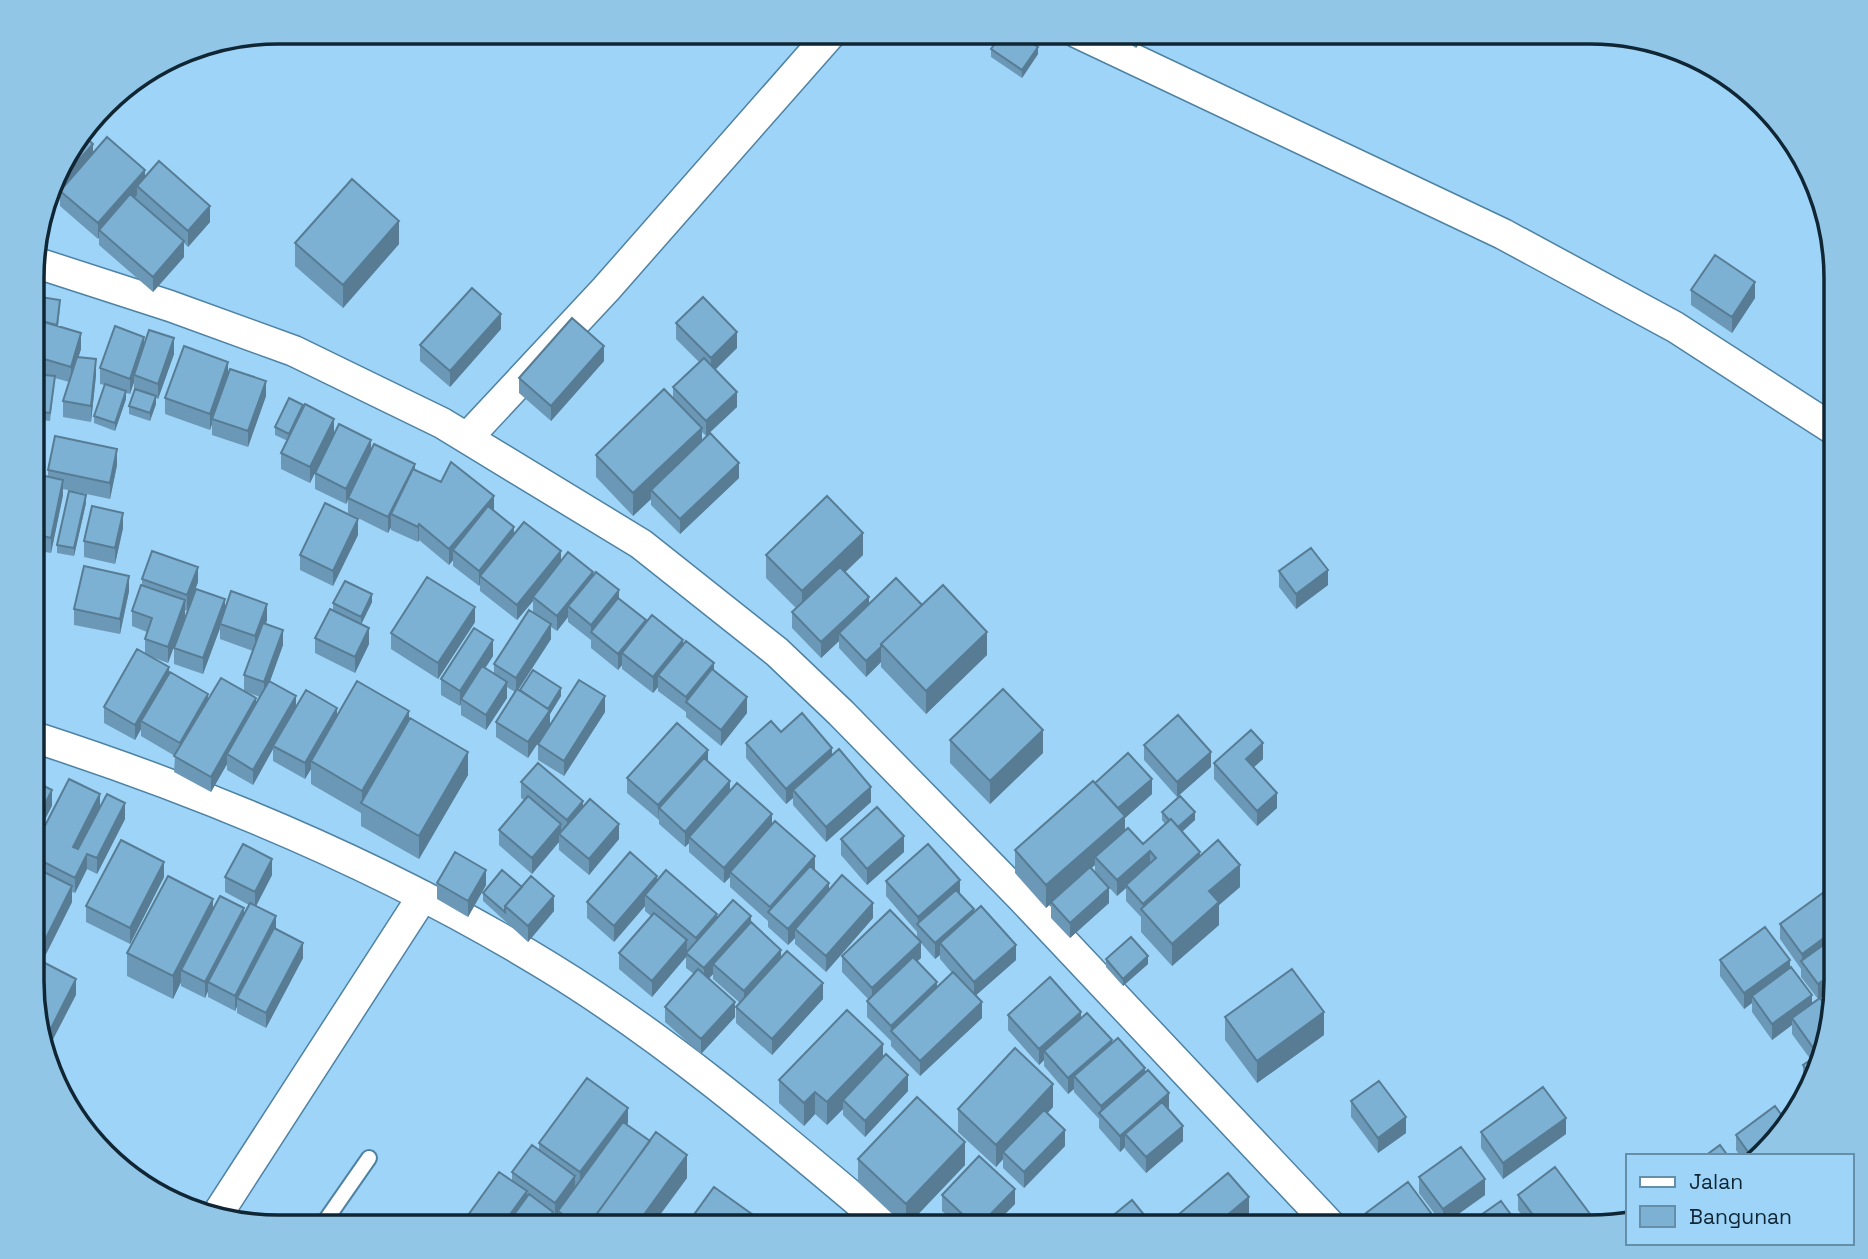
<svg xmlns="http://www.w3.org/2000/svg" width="1868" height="1259" font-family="'Space Grotesk',sans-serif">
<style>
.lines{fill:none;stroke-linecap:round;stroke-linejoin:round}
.service-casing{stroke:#4e82a3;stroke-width:18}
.minor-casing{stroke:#4e82a3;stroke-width:33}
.service{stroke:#fff;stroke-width:14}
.minor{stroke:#fff;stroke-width:30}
.wall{fill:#6b98b6;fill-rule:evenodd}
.shaded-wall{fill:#577c94}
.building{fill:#7cb1d4;stroke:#577c94;stroke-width:2}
.rim{fill:none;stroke:#102634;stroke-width:3.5}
</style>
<rect width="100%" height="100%" fill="#9dd4f7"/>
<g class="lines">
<defs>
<path id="service" d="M 321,1227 L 369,1158"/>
<path id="minor" d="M 1076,32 L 1503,234 L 1675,327 L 1836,431
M 34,262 L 170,306 L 294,351 L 442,423 L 641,544 L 777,652 L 841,713 L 1021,897 L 1332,1227
M 467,438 L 606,289 L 832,32
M 34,737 C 213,795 388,868 549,967 C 670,1041 779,1135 888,1227
M 215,1218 L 423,896"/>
</defs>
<!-- service casing -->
<use href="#service" class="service-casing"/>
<!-- minor casing -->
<use href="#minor" class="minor-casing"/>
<!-- service -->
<use href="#service" class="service"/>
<!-- minor -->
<use href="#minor" class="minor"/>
</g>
<!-- wall -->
<path class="wall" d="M 1111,32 L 1147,32 L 1136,48 Z
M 991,49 L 1038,54 L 1022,78 L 991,57 Z
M 93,153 L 145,177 L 210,222 L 188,247 L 184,243 L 184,257 L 153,292 L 99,245 L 99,237 L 98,239 L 60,206 L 60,197 L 43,217 L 57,169 Z
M 295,243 L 399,244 L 343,308 L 295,266 Z
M 1691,290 L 1755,298 L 1732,333 L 1691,305 Z
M 34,296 L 60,307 L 58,327 L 81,349 L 78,357 L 96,375 L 91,422 L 63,417 L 63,401 L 69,382 L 55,378 L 50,421 L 34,419 L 34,374 L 47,375 L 34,371 Z
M 676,323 L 737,348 L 715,369 L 737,407 L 706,436 L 702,432 L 702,441 L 739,478 L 680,534 L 651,505 L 651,499 L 633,516 L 596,477 L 596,455 L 673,398 L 673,387 L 699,362 L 676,339 Z
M 501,329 L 450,387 L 420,361 L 420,345 Z
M 144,345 L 174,354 L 158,399 L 156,398 L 156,404 L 150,421 L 129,414 L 129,406 L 134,391 L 134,382 L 130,394 L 126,393 L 126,399 L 115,431 L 94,423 L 94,416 L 105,385 L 100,384 L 100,368 Z
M 604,361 L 551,421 L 519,393 L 519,378 Z
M 228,373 L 266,396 L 248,447 L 212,435 L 212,424 L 210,430 L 165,414 L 165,398 Z
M 303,408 L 334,434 L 310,483 L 281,469 L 281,453 L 288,441 L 275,435 L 275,427 Z
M 371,450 L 415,470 L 494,511 L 514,534 L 561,562 L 593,576 L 646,623 L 683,644 L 714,671 L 747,713 L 721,746 L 686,717 L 686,712 L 658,691 L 658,687 L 653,693 L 622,669 L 622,665 L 618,670 L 591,648 L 591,640 L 568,622 L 568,617 L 557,631 L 551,627 L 551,639 L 518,690 L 561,696 L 550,714 L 528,758 L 496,737 L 496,722 L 515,692 L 507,687 L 507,698 L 486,730 L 461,715 L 461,704 L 460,706 L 441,695 L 441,679 L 493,656 L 485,668 L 494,674 L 494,664 L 533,612 L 533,601 L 517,620 L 480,591 L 480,584 L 479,586 L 453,566 L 453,560 L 449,565 L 419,540 L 418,542 L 391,530 L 391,527 L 388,533 L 348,513 L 348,501 L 346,504 L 315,489 L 315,473 Z
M 117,465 L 110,499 L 63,489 L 63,495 L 51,553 L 34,550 L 34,528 L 48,476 L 48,470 Z
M 86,503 L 74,556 L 57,553 L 57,545 Z
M 123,528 L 115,564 L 84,557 L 84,541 Z
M 358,535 L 333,586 L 300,570 L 300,555 Z
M 766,555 L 863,555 L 845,572 L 869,604 L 922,605 L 987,655 L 926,714 L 881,667 L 881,662 L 866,677 L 839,648 L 839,641 L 821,658 L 792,628 L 792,612 L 796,608 L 766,578 Z
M 1279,571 L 1328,585 L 1296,609 L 1279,587 Z
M 142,579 L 198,582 L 187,611 L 185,610 L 185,616 L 168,663 L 152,657 L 169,674 L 208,699 L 256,703 L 260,697 L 244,691 L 244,675 L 253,651 L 220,639 L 220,628 L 203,674 L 174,664 L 174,648 L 225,609 L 267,620 L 266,624 L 283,645 L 270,681 L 296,708 L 337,716 L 409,720 L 468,775 L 419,859 L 361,826 L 361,813 L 311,784 L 311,769 L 305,779 L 273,761 L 273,749 L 253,785 L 227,770 L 227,764 L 211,792 L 174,772 L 175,756 L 141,736 L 141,729 L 135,740 L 104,723 L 104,707 L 145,653 L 145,639 L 147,632 L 132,626 L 132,611 L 142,585 Z
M 129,591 L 120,634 L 74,625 L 74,609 Z
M 372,602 L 361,624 L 369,644 L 355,673 L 315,653 L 315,638 L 333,611 L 333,603 Z
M 475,622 L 438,679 L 391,649 L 391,633 Z
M 605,712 L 564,776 L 538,760 L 538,744 Z
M 781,732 L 832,755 L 871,802 L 826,842 L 793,805 L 793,798 L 786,804 L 746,758 L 746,743 Z
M 950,740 L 1043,753 L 990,804 L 950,763 Z
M 1144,745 L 1211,767 L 1177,797 L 1144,760 Z
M 1263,759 L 1254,767 L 1277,808 L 1257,826 L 1214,779 L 1214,763 Z
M 708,761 L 730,791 L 772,824 L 815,871 L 829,890 L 873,918 L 826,972 L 795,944 L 795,938 L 788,945 L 768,927 L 768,921 L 730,887 L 730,877 L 724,883 L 689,852 L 689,843 L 685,847 L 659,824 L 659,820 L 627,793 L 627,778 Z
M 521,782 L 583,807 L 619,839 L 589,875 L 559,850 L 559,842 L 532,874 L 499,845 L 499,830 L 524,800 L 521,798 Z
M 1095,783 L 1152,794 L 1125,818 L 1125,830 L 1143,844 L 1165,824 L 1162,820 L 1162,812 L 1195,820 L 1182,832 L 1200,856 L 1240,887 L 1219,905 L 1219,925 L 1172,966 L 1141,932 L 1141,917 L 1126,901 L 1126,888 L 1117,896 L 1095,872 L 1095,865 L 1091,868 L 1109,903 L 1070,938 L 1051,918 L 1051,903 L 1046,908 L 1015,873 L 1015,850 Z
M 100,806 L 125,819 L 97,874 L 87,869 L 75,893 L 72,892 L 72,902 L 42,962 L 76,995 L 34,973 L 34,847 Z
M 841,839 L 904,852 L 867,885 L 841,855 Z
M 272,875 L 256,906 L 303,958 L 266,1028 L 237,1013 L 237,1006 L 235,1011 L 208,997 L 208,991 L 205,998 L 181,986 L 181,982 L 173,999 L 127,976 L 127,953 L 213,910 L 244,915 L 249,905 L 225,892 L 225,877 Z
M 164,877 L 130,944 L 86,922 L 86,906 Z
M 657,880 L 717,918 L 751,923 L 781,957 L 823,999 L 772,1055 L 736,1023 L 736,1007 L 740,1003 L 713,979 L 713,974 L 709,978 L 735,1017 L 701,1054 L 665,1022 L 665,1007 L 694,974 L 686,968 L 686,956 L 652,997 L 619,969 L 619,953 L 651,916 L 645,911 L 645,906 L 614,942 L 587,918 L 587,902 Z
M 886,881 L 960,894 L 974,913 L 1016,960 L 975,996 L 982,1018 L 920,1076 L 891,1046 L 891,1041 L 867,1017 L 867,1001 L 869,1000 L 842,972 L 842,956 L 917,939 L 917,932 L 886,896 ZM 921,943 L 935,959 L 940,955 L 940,959 L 952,973 L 937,987 L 917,961 L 921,958 Z
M 437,883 L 486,885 L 468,917 L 437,899 Z
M 522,887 L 554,911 L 528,942 L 483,901 L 483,893 Z
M 1780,924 L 1836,997 L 1833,1012 L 1824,1000 L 1824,995 L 1820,998 L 1823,1061 L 1809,1088 L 1803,1081 L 1803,1065 L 1811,1060 L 1792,1034 L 1792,1025 L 1772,1040 L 1752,1012 L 1752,1003 L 1744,1009 L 1720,976 L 1720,960 L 1790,968 L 1812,1004 L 1818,999 L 1801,977 L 1801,969 L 1780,939 Z
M 1106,959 L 1148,964 L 1123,986 L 1106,967 Z
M 1008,1015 L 1081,1018 L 1145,1073 L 1169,1108 L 1168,1109 L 1183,1141 L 1146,1173 L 1125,1149 L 1125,1147 L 1120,1152 L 1099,1128 L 1099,1119 L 1074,1092 L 1074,1089 L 1068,1094 L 1044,1066 L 1044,1060 L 1039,1065 L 1008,1030 Z
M 1225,1017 L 1324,1035 L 1257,1083 L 1225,1040 Z
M 883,1057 L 908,1091 L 865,1137 L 843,1115 L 843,1109 L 827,1125 L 815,1114 L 804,1126 L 779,1103 L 779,1080 Z
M 1351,1101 L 1406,1133 L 1378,1153 L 1351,1117 Z
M 1053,1107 L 1047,1114 L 1065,1146 L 1024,1188 L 1003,1168 L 1003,1159 L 996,1167 L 958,1132 L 958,1109 Z
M 628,1123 L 627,1124 L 687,1178 L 651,1227 L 558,1227 L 558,1215 L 555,1219 L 553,1217 L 553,1227 L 466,1227 L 466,1218 L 512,1181 L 512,1172 L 539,1150 L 539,1143 Z
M 1481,1132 L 1566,1134 L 1503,1179 L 1481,1148 Z
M 1736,1135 L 1755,1156 L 1740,1156 L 1736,1150 Z
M 858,1159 L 965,1165 L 906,1227 L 858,1182 Z
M 1419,1177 L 1485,1195 L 1443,1225 L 1419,1193 Z
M 942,1195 L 1015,1204 L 992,1227 L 959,1227 L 942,1211 Z
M 1518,1195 L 1590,1227 L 1530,1227 L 1518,1210 Z
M 1249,1213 L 1231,1227 L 1172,1227 L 1172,1220 Z
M 1366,1213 L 1431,1227 L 1366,1227 Z"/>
<!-- shaded-wall -->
<path class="shaded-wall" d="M 1136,32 L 1147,32 L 1136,48 Z
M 1038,47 L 1038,54 L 1022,78 L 1022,70 Z
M 93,144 L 93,160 L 60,191 L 60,197 L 43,217 L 50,193 Z
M 145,170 L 145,185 L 137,186 L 137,195 L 103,233 L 99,230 L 99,237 L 98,239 L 98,223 Z
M 210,206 L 210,222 L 188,247 L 188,231 Z
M 399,221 L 399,244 L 343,308 L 343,285 Z
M 184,241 L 184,257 L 153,292 L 153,277 Z
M 1755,282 L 1755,298 L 1732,333 L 1732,317 Z
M 501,314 L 501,329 L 450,387 L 450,371 Z
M 737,332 L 737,348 L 711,374 L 711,358 Z
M 81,333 L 81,349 L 71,382 L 71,367 Z
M 144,337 L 144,352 L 134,375 L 134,382 L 130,394 L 130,379 Z
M 174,338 L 174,354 L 158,399 L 158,384 Z
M 604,346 L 604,361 L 551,421 L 551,406 Z
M 96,359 L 96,375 L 91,422 L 91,406 Z
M 228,362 L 228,377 L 212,419 L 212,424 L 210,430 L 210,414 Z
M 266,381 L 266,396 L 248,447 L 248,431 Z
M 126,391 L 126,399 L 115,431 L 115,423 Z
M 737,392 L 737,407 L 706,436 L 706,421 Z
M 156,396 L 156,404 L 150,421 L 150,413 Z
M 303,405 L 303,413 L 289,442 L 289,434 Z
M 334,419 L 334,434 L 310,483 L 310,467 Z
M 702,428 L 702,450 L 651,490 L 651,499 L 633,516 L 633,493 Z
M 371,440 L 371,455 L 348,498 L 346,504 L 346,489 Z
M 117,449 L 117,465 L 110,499 L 110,483 Z
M 739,463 L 739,478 L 680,534 L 680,519 Z
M 415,464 L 415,479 L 391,514 L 391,527 L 388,533 L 388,517 Z
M 38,479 L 38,495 L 34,517 L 34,502 Z
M 63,480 L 63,495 L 51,553 L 51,538 Z
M 86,495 L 86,503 L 74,556 L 74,548 Z
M 494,496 L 494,512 L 453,550 L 453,560 L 449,565 L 449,549 Z
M 123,513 L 123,528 L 115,564 L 115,548 Z
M 358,519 L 358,535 L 333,586 L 333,571 Z
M 419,524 L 419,540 L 418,542 L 418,527 Z
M 514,527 L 514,543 L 480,576 L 480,584 L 479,586 L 479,571 Z
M 863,533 L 863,555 L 802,614 L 802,591 Z
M 561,551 L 561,567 L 533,597 L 533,601 L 517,620 L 517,605 Z
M 198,567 L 198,582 L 187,611 L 187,595 Z
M 1328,570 L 1328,585 L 1296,609 L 1296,594 Z
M 593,572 L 593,587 L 568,606 L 568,617 L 557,631 L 557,616 Z
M 129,576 L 129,591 L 120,634 L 120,619 Z
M 619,590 L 619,606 L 591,633 L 591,625 Z
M 372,594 L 372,602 L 361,625 L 361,617 Z
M 869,597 L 869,612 L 839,633 L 839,641 L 821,658 L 821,642 Z
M 225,599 L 225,614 L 220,624 L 220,628 L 203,674 L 203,658 Z
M 185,600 L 185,616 L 168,663 L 168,647 Z
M 267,604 L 267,620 L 255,652 L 255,636 Z
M 475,607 L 475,622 L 438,679 L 438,663 Z
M 646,620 L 646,635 L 622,653 L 622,665 L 618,670 L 618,654 Z
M 551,624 L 551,639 L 516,693 L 516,678 Z
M 369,628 L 369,644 L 355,673 L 355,657 Z
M 283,630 L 283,645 L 264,698 L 264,682 Z
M 987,632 L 987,655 L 926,714 L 926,691 Z
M 493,640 L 493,656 L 464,701 L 461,699 L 461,704 L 460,706 L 460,691 Z
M 683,640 L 683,656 L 658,675 L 658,687 L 653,693 L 653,677 Z
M 881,647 L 881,662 L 866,677 L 866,661 Z
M 714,663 L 714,679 L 686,702 L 686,697 Z
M 169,667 L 169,683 L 141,721 L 141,729 L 135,740 L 135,725 Z
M 507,682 L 507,698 L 486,730 L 486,715 Z
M 561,688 L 561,696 L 550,714 L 550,725 L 528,758 L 528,742 Z
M 208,694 L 208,709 L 180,758 L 180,743 Z
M 296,696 L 296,711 L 273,746 L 273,749 L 253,785 L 253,770 Z
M 605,696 L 605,712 L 564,776 L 564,761 Z
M 747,697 L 747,713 L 721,746 L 721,730 Z
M 256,698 L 256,714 L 227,754 L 227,764 L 211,792 L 211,777 Z
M 337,708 L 337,724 L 311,761 L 311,769 L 305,779 L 305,763 Z
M 409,711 L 409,734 L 362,804 L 362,791 Z
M 1043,730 L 1043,753 L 990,804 L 990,781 Z
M 1263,743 L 1263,759 L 1246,774 L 1246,759 Z
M 832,748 L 832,763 L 793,790 L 793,798 L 786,804 L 786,789 Z
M 708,750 L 708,766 L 659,808 L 658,821 L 658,805 Z
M 468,752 L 468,775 L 419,859 L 419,836 Z
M 1211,752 L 1211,767 L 1177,797 L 1177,782 Z
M 1152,779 L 1152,794 L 1125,818 L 1125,839 L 1095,857 L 1095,865 L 1046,908 L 1046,885 L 1116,810 Z
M 730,781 L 730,797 L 689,837 L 689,843 L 685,847 L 685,832 Z
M 871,787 L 871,802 L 826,842 L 826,827 Z
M 52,790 L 52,806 L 34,841 L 34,826 Z
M 1277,793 L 1277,808 L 1257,826 L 1257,811 Z
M 100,794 L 100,810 L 73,862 L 73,847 Z
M 583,801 L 583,817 L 567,836 L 567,820 Z
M 125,803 L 125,819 L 97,874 L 97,858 Z
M 1195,812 L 1195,820 L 1177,836 L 1177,829 Z
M 772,814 L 772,829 L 730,872 L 730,877 L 724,883 L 724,868 Z
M 561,824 L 561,836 L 559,834 L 559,842 L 532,874 L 532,858 Z
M 619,824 L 619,839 L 589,875 L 589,859 Z
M 904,836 L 904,852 L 867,885 L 867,869 Z
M 1150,851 L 1150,867 L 1126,885 L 1126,888 L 1117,896 L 1117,880 Z
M 1200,852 L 1200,868 L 1143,911 L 1143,904 Z
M 87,854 L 87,869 L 75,893 L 75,878 Z
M 815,856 L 815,872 L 770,913 L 770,907 Z
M 272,859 L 272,875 L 255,908 L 255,892 Z
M 164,862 L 164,877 L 130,944 L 130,928 Z
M 1240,865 L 1240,887 L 1219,905 L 1219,925 L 1172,966 L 1172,944 L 1209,891 Z
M 486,870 L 486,885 L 468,917 L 468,901 Z
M 657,876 L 657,891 L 645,895 L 645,906 L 614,942 L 614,926 Z
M 960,880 L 960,895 L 918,924 L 918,917 Z
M 829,883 L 829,899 L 795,929 L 795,938 L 788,945 L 788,929 Z
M 72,886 L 72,902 L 36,974 L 36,958 Z
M 1109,888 L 1109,903 L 1070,938 L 1070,923 Z
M 554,896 L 554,911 L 528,942 L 528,926 Z
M 213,899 L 213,922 L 181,970 L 181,982 L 173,999 L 173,976 Z
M 873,903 L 873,918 L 826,972 L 826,956 Z
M 244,908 L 244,923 L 208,982 L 208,991 L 205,998 L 205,982 Z
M 974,909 L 974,925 L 940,943 L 940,955 L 935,959 L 935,943 Z
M 717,914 L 717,929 L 696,954 L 696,938 Z
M 276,916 L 276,932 L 237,998 L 237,1006 L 235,1011 L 235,996 Z
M 751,916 L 751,932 L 713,964 L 713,974 L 704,984 L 704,968 Z
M 1836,929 L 1836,944 L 1802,962 L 1802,954 Z
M 687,940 L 687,956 L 652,997 L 652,981 Z
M 921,942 L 921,958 L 872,1004 L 872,988 Z
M 303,943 L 303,958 L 266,1028 L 266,1013 Z
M 1016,945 L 1016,960 L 974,997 L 974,982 Z
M 781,950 L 781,965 L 744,1007 L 744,991 Z
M 1148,956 L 1148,964 L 1123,986 L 1123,979 Z
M 1790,960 L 1790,976 L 1752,996 L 1752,1003 L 1744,1009 L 1744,993 Z
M 1836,971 L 1836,987 L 1824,984 L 1824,995 L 1818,1000 L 1818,984 Z
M 76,979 L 76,995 L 47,1051 L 44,1042 Z
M 937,982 L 937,997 L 891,1032 L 891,1026 Z
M 823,983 L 823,999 L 772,1055 L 772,1039 Z
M 1812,995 L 1812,1011 L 1792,1018 L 1792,1025 L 1772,1040 L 1772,1024 Z
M 735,1002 L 735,1017 L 701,1054 L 701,1039 Z
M 982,1002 L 982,1018 L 920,1076 L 920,1061 Z
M 1081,1012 L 1081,1027 L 1044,1051 L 1044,1060 L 1039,1065 L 1039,1049 Z
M 1324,1012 L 1324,1035 L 1257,1083 L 1257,1061 Z
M 1828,1039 L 1824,1057 L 1814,1064 L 1814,1049 Z
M 1112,1040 L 1112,1055 L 1074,1076 L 1074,1089 L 1068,1094 L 1068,1078 Z
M 883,1044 L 883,1067 L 843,1100 L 843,1109 L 827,1125 L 827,1102 Z
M 1145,1068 L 1145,1083 L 1101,1115 L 1101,1106 Z
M 908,1075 L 908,1091 L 865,1137 L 865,1121 Z
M 1053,1084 L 1053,1107 L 1007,1156 L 1003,1152 L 1003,1159 L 996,1167 L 996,1145 Z
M 815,1092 L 815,1114 L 804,1126 L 804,1103 Z
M 1169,1093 L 1169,1108 L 1132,1141 L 1125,1134 L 1125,1147 L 1120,1152 L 1120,1136 Z
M 628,1108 L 628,1123 L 580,1188 L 580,1172 Z
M 1406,1117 L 1406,1133 L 1378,1153 L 1378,1138 Z
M 1566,1118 L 1566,1134 L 1503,1179 L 1503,1163 Z
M 1183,1126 L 1183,1141 L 1146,1173 L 1146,1157 Z
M 1065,1130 L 1065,1146 L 1024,1188 L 1024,1172 Z
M 965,1142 L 965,1165 L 906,1227 L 906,1204 Z
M 687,1155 L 687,1178 L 651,1227 L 635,1227 Z
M 575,1176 L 575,1191 L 558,1211 L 558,1215 L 555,1219 L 555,1203 Z
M 1485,1179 L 1485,1195 L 1443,1225 L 1443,1209 Z
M 1015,1189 L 1015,1204 L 992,1227 L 978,1227 Z
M 527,1191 L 527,1207 L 512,1227 L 501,1227 Z
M 1249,1197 L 1249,1213 L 1231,1227 L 1219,1227 L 1219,1222 Z
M 553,1212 L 553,1227 L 542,1227 Z
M 1431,1213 L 1431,1227 L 1412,1227 Z
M 1590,1214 L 1590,1227 L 1571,1227 Z"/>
<!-- building -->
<path class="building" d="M 1003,32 L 1015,32 L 1038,47 L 1022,70 L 991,49 Z
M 83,135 L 93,144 L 50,193 L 57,169 Z
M 107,137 L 145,170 L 98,223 L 60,191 Z
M 159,161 L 210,206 L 188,231 L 137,186 Z
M 352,179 L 399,221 L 343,285 L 295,243 Z
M 130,194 L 184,241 L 153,277 L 99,230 Z
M 1715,255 L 1755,282 L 1732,317 L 1691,290 Z
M 472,288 L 501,314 L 450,371 L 420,345 Z
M 34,296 L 60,300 L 57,325 L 34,319 Z
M 703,297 L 737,332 L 711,358 L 676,323 Z
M 572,318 L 604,346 L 551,406 L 519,378 Z
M 34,319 L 81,333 L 71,367 L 34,356 Z
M 115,326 L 144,337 L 130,379 L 100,368 Z
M 149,330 L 174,338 L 158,384 L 134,375 Z
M 184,346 L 228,362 L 210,414 L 165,398 Z
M 77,357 L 96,359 L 91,406 L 63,401 Z
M 704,358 L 737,392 L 706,421 L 673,387 Z
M 230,369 L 266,381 L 248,431 L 212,419 Z
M 34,374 L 55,376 L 50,413 L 34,411 Z
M 105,384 L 126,391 L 115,423 L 94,416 Z
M 135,389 L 156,396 L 150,413 L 129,406 Z
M 664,389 L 702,428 L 633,493 L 596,455 Z
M 289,398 L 303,405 L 289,434 L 275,427 Z
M 305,404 L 334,419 L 310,467 L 281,453 Z
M 339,424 L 371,440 L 346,489 L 315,473 Z
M 710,433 L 739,463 L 680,519 L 651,490 Z
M 55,436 L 117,449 L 110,483 L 48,470 Z
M 374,444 L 415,464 L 388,517 L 348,498 Z
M 451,462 L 494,496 L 449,549 L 419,524 L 418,527 L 391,514 L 413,469 L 441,482 Z
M 45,476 L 63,480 L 51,538 L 34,534 L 34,528 Z
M 34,478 L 38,479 L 34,502 Z
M 69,491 L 86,495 L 74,548 L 57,545 Z
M 827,496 L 863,533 L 802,591 L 766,555 Z
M 325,503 L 358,519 L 333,571 L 300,555 Z
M 92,506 L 123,513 L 115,548 L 84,541 Z
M 488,506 L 514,527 L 479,571 L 453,550 Z
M 524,522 L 561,551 L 517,605 L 480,576 Z
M 1311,548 L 1328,570 L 1296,594 L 1279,571 Z
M 152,551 L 198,567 L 187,595 L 142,579 Z
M 568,552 L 593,572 L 557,616 L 533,597 Z
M 84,566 L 129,576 L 120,619 L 74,609 Z
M 840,567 L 869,597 L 821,642 L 792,612 Z
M 596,572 L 619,590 L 591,625 L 568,606 Z
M 427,577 L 475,607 L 438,663 L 391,633 Z
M 896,578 L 922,605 L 881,644 L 881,647 L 866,661 L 839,633 Z
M 345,581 L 372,594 L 361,617 L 333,603 Z
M 141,585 L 185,600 L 168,647 L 145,639 L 152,618 L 132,611 Z
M 943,585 L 987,632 L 926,691 L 881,644 Z
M 196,589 L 225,599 L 203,658 L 174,648 Z
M 231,591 L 267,604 L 255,636 L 220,624 Z
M 618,598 L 646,620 L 618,654 L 591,632 Z
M 330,609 L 369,628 L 355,657 L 315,638 Z
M 529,610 L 551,624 L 516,678 L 494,664 Z
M 652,615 L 683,640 L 653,677 L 622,653 Z
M 263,623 L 283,630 L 264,682 L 244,675 Z
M 474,628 L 493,640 L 460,691 L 441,679 Z
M 686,641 L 714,663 L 686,697 L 658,675 Z
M 137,649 L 169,667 L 135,725 L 104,707 Z
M 482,666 L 507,682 L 486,715 L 461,699 Z
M 712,669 L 747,697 L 721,730 L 686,702 Z
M 533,670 L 561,688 L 548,709 L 520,690 Z
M 170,672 L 208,694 L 180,743 L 141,721 Z
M 221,678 L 256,698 L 211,777 L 174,756 Z
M 579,680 L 605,696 L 564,761 L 538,744 Z
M 269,681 L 296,696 L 253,770 L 227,754 Z
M 357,681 L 409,711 L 362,791 L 311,761 Z
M 517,689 L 550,710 L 528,742 L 496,722 Z
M 1003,689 L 1043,730 L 990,781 L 950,740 Z
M 306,690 L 337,708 L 305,763 L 273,746 Z
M 802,713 L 832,748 L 786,789 L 746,743 L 771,721 L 781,732 Z
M 1178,715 L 1211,752 L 1177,782 L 1144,745 Z
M 410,718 L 468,752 L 419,836 L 361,803 Z
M 677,723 L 708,750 L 658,805 L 627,778 Z
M 1251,730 L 1263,743 L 1246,759 L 1277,793 L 1257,811 L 1214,763 Z
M 839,749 L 871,787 L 826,827 L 793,790 Z
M 1128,753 L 1152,779 L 1118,808 L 1095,783 Z
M 704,758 L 730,781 L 685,832 L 659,808 Z
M 538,763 L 583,801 L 567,820 L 521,782 Z
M 69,779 L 100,794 L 73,847 L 78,849 L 107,794 L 125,803 L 97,858 L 87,854 L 75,878 L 34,857 L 34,847 Z
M 34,781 L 52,790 L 34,826 Z
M 1093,781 L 1125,816 L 1046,885 L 1015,850 Z
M 737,783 L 772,814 L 724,868 L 689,837 Z
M 528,796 L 561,824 L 532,858 L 499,830 Z
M 1180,796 L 1195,812 L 1178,827 L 1171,819 L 1169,820 L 1162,812 Z
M 590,799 L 619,824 L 589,859 L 559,834 Z
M 877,807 L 904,836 L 867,869 L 841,839 Z
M 1171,819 L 1200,852 L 1143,904 L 1126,885 L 1156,858 L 1150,851 L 1117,880 L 1095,857 L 1128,828 L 1143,844 Z
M 775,821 L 815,856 L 770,907 L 730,872 Z
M 121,840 L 164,862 L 130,928 L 86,906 Z
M 1218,840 L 1240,865 L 1209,891 L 1219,902 L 1172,944 L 1141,909 Z
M 243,844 L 272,859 L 255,892 L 225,877 Z
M 928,844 L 960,880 L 918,917 L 886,881 Z
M 455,852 L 486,870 L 468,901 L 437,883 Z
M 630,852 L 657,876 L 614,926 L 587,902 Z
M 810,866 L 829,883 L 788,929 L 768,912 Z
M 34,867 L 72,886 L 36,958 L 34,957 Z
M 1090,867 L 1109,888 L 1070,923 L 1051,902 Z
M 502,870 L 522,887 L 505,906 L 505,912 L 483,893 Z
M 666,870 L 717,914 L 696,938 L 645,895 Z
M 842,875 L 873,903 L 826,956 L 795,929 Z
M 168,876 L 213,899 L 173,976 L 127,953 Z
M 531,876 L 554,896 L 528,926 L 505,906 Z
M 956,890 L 974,909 L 935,943 L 917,924 Z
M 1827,890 L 1836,902 L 1836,929 L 1802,954 L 1780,924 Z
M 220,896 L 244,908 L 205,982 L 181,970 Z
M 733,900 L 751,916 L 704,968 L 686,953 Z
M 250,903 L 276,916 L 235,996 L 208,982 Z
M 981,906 L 1016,945 L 974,982 L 940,943 Z
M 890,910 L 921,942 L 872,988 L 842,956 Z
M 654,913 L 687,940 L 652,981 L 619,953 Z
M 751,922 L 781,950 L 744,991 L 713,964 Z
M 1765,927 L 1790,960 L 1744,993 L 1720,960 Z
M 274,928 L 303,943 L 266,1013 L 237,998 Z
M 1836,936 L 1836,971 L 1818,984 L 1801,961 Z
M 1131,937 L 1148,956 L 1123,979 L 1106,959 Z
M 787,951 L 823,983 L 772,1039 L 736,1007 Z
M 913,957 L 937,982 L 891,1026 L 867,1001 Z
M 41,961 L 76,979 L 44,1042 L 34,1013 L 34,976 Z
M 1791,967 L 1812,995 L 1772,1024 L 1752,996 Z
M 698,969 L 735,1002 L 701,1039 L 665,1007 Z
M 1292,969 L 1324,1012 L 1257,1061 L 1225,1017 Z
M 953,972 L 982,1002 L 920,1061 L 891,1031 Z
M 1836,976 L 1836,997 L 1835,1000 L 1824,984 Z
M 1050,977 L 1081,1012 L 1039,1049 L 1008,1015 Z
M 1820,998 L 1832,1015 L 1828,1039 L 1814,1049 L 1792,1018 Z
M 847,1010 L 883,1044 L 827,1102 L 815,1092 L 804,1103 L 779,1080 Z
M 1087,1013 L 1112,1040 L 1068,1078 L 1044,1051 Z
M 1118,1038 L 1145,1068 L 1101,1106 L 1074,1076 Z
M 1015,1048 L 1053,1084 L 996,1145 L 958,1109 Z
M 1826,1049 L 1823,1061 L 1813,1079 L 1803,1065 Z
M 886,1054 L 908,1075 L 865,1121 L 843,1100 Z
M 1148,1070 L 1169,1093 L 1120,1136 L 1099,1113 Z
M 587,1078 L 628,1108 L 580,1172 L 539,1143 Z
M 1379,1081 L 1406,1117 L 1378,1138 L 1351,1101 Z
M 1543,1087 L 1566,1118 L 1503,1163 L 1481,1132 Z
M 917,1097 L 965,1142 L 906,1204 L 858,1159 Z
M 1162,1102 L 1183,1126 L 1146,1157 L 1125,1134 Z
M 1775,1106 L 1789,1125 L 1786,1131 L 1755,1156 L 1751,1156 L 1736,1135 Z
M 1044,1110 L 1065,1130 L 1024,1172 L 1003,1152 Z
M 623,1122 L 650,1141 L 587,1227 L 580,1227 L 558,1211 Z
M 656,1132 L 687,1155 L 635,1227 L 598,1227 L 591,1222 Z
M 532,1145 L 575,1176 L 555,1203 L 512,1172 Z
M 1720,1145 L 1728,1156 L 1705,1156 Z
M 1461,1147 L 1485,1179 L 1443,1209 L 1419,1177 Z
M 979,1156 L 1015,1189 L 978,1227 L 976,1227 L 942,1195 Z
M 1555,1167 L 1590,1214 L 1571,1227 L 1542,1227 L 1518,1195 Z
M 499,1172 L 527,1191 L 501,1227 L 479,1227 L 466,1218 Z
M 1228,1173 L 1249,1197 L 1219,1222 L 1224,1227 L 1178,1227 L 1172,1220 Z
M 1408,1182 L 1431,1213 L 1412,1227 L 1376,1227 L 1366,1213 Z
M 714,1187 L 763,1222 L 760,1227 L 685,1227 Z
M 529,1194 L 553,1212 L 542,1227 L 505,1227 Z
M 1132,1200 L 1154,1227 L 1099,1227 Z
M 1501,1201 L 1520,1227 L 1464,1227 Z
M 1275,1216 L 1285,1227 L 1261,1227 Z"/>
<!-- crop -->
<path d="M0 0H1868V1259H0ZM278 44H1590A234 234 0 0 1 1824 278V981A234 234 0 0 1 1590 1215H278A234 234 0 0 1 44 981V278A234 234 0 0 1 278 44Z" fill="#92c6e7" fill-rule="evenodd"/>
<path class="rim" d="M278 44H1590A234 234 0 0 1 1824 278V981A234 234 0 0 1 1590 1215H278A234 234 0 0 1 44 981V278A234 234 0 0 1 278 44Z"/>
<!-- legend -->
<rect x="1626" y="1154" width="228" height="91" fill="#9dd4f7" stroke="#658ea9" stroke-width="2"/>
<rect x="1640" y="1177" width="35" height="10" fill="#ffffff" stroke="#658ea9" stroke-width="2"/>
<text x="1689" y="1189" font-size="21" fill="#102634">Jalan</text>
<rect x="1640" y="1206" width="35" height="21" fill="#7cb1d4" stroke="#658ea9" stroke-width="2"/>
<text x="1689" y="1224" font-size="21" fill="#102634">Bangunan</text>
</svg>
